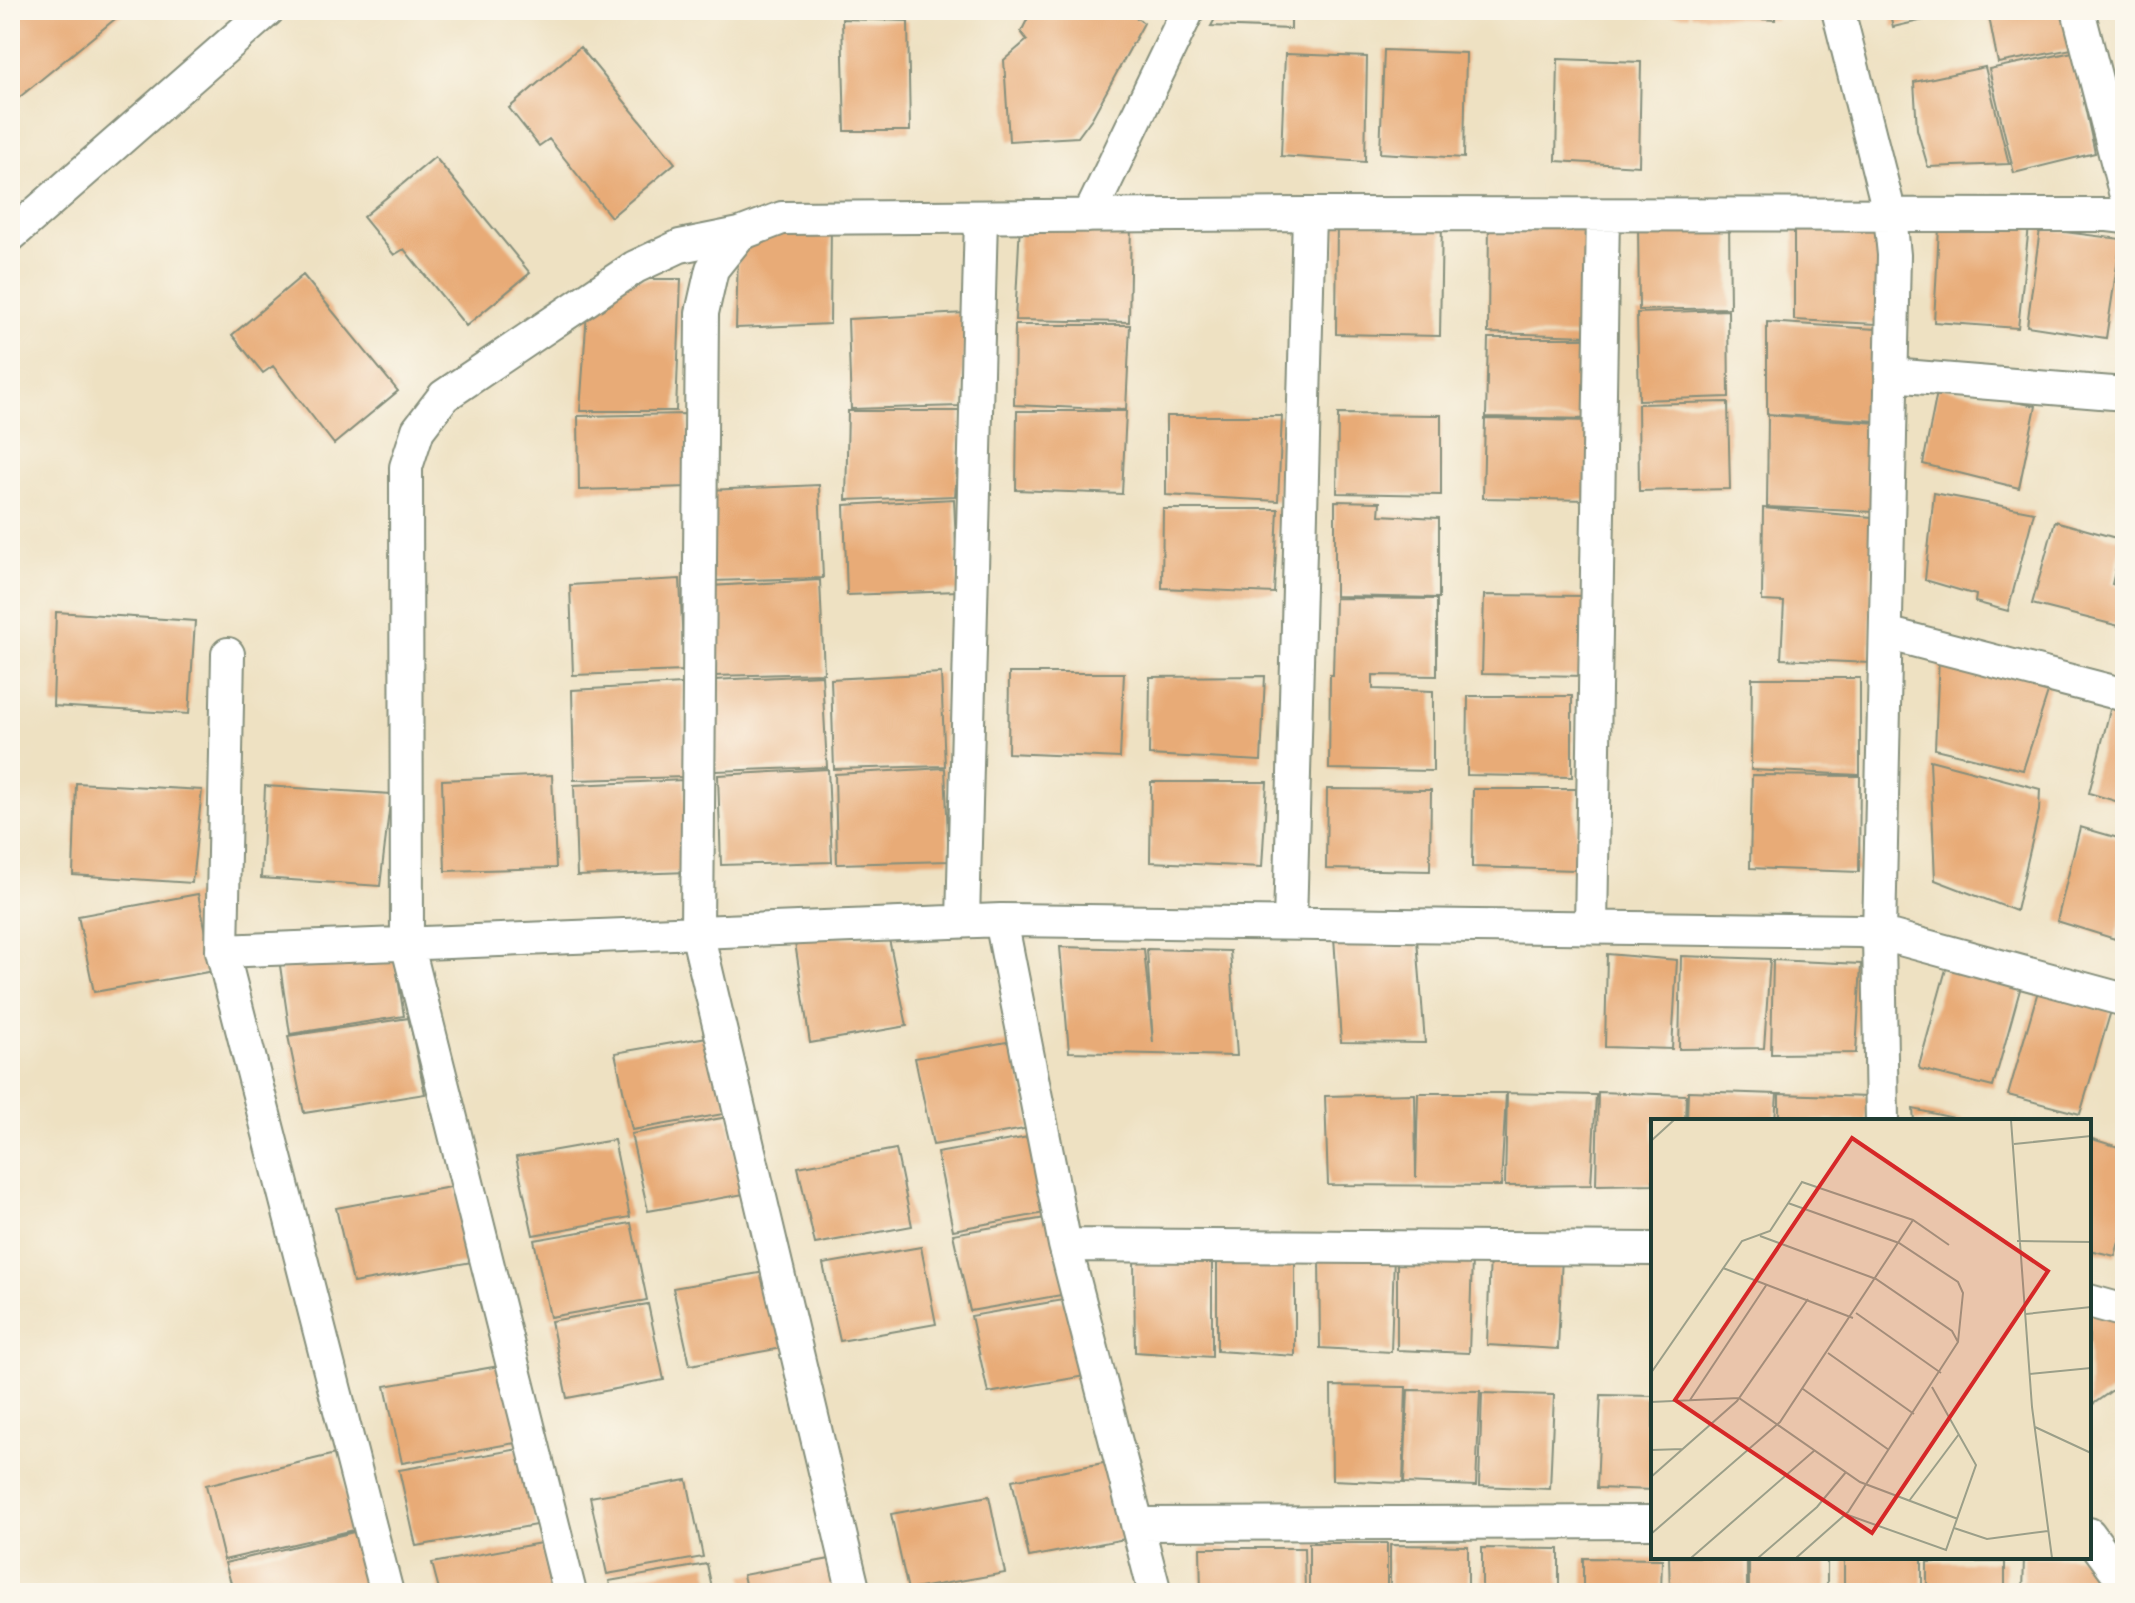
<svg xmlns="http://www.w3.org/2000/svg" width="2135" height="1603" font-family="Cardo,serif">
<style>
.building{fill:#e8ab77}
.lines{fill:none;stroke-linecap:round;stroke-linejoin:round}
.street-casing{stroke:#868f7b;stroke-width:36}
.street{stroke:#fff;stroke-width:32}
.inset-road{fill:none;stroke:#9b9f89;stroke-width:2}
.view{fill:#d62828;fill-opacity:0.15;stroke:#d62828;stroke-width:4}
.inset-edge{fill:none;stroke:#1f3d34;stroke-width:4}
</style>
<rect width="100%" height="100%" fill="#fbf7ec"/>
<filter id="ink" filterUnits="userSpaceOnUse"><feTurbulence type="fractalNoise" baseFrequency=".0125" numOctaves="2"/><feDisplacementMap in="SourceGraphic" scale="16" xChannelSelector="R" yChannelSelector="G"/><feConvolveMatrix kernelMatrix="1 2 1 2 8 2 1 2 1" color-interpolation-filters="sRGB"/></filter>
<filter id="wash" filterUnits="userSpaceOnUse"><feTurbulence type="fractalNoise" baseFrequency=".006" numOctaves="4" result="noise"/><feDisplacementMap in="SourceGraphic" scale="32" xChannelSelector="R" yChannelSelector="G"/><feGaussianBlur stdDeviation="1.8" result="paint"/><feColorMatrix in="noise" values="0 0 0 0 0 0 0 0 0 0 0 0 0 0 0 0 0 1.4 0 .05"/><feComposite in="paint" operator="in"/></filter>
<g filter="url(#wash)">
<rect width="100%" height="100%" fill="#eee1c2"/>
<g id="blocks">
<!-- building -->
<path class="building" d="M 10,10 L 126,10 L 10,105 Z
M 1032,10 L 1125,10 L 1144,23 L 1092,118 L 1078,137 L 1009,141 L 1004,60 L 1027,40 L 1021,32 Z
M 1220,10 L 1291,10 L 1291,29 L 1211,26 Z
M 1628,10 L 1689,10 L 1689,16 L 1628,12 Z
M 1691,10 L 1775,10 L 1775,20 L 1691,15 Z
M 1889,10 L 1963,10 L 1963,11 L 1893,27 Z
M 1983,10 L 2062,10 L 2072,49 L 1998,63 L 1989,17 L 1985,18 Z
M 842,19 L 908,21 L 910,131 L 845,131 Z
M 580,47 L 675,163 L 611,217 L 549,139 L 539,146 L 509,108 Z
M 1384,50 L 1466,53 L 1464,158 L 1380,153 Z
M 2073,52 L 2095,153 L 2014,173 L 1989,69 Z
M 1285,54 L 1367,57 L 1365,162 L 1281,156 Z
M 1558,59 L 1641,62 L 1639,166 L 1556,161 Z
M 1985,67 L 2009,164 L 1928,167 L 1917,129 L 1914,82 Z
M 435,157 L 530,273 L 466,326 L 404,249 L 394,255 L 363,217 Z
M 1337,218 L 1442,220 L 1440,336 L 1336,334 Z
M 1489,218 L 1594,220 L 1592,336 L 1488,333 Z
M 1729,220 L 1730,308 L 1639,310 L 1638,223 Z
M 782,221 L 831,221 L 830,324 L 736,328 L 738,253 Z
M 1880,222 L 1877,324 L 1794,320 L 1794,223 Z
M 1020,223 L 1131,223 L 1129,322 L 1015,320 Z
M 2029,226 L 2018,328 L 1934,322 L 1939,228 Z
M 2040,229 L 2121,239 L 2106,338 L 2027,326 Z
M 303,275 L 398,391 L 334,444 L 273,366 L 263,373 L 232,335 Z
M 631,279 L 681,279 L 676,411 L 580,411 L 587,312 Z
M 1728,310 L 1729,397 L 1639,400 L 1637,313 Z
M 966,313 L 961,406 L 851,409 L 848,319 Z
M 1767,322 L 1876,329 L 1877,421 L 1767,414 Z
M 1015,325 L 1130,325 L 1126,410 L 1014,405 Z
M 1488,338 L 1591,338 L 1590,419 L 1486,417 Z
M 1938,387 L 2036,406 L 2019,488 L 1923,464 Z
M 1728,402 L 1730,489 L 1639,491 L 1638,404 Z
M 848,411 L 961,411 L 955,496 L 846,500 Z
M 1017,411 L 1126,411 L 1122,494 L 1016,490 Z
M 687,414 L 690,487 L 579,490 L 578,416 Z
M 1338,414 L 1441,415 L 1441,495 L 1337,493 Z
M 1768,415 L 1877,423 L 1875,512 L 1767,507 Z
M 1166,416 L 1282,416 L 1278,501 L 1166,495 Z
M 1485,419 L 1591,421 L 1588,500 L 1483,498 Z
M 819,485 L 823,578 L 711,581 L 709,490 Z
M 1934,493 L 2034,512 L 2008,611 L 1975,602 L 1976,595 L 1925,580 Z
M 954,499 L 958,591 L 847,595 L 844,505 Z
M 1335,501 L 1380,502 L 1379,515 L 1439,518 L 1439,598 L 1335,596 Z
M 1763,508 L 1872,517 L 1870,663 L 1781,659 L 1784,602 L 1762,601 Z
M 1163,509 L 1278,509 L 1274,593 L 1162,588 Z
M 2055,521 L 2123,540 L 2112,584 L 2125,588 L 2125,603 L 2119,626 L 2032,604 Z
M 680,579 L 684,671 L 573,675 L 570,585 Z
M 820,580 L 824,673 L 713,676 L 710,586 Z
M 1484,595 L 1587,596 L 1587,676 L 1482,674 Z
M 1335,598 L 1437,599 L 1437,676 L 1373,675 L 1373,689 L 1433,691 L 1433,771 L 1329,769 L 1330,675 L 1333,675 Z
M 56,612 L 195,621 L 189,714 L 53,706 Z
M 1939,656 L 2052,680 L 2023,770 L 1935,749 Z
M 941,673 L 945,766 L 834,769 L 831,679 Z
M 1009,673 L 1124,673 L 1120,758 L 1008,753 Z
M 822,675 L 827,767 L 715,771 L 713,680 Z
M 1265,676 L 1261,761 L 1149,755 L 1150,677 Z
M 1752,678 L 1860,678 L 1860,775 L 1751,770 Z
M 682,684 L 686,777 L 574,780 L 572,690 Z
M 1468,696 L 1572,696 L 1572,777 L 1467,775 Z
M 2113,698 L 2125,702 L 2125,804 L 2089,793 Z
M 1930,760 L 2040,789 L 2039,811 L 2016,911 L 1935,880 Z
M 945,768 L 949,861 L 837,864 L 835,774 Z
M 828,769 L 832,862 L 721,865 L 718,775 Z
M 552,775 L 556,868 L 445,871 L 442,780 Z
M 1752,775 L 1860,776 L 1859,872 L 1750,868 Z
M 684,780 L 688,872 L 577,876 L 574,785 Z
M 1151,782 L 1267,782 L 1262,867 L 1150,862 Z
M 76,783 L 202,790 L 192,883 L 73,875 Z
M 265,786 L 391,794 L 380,886 L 261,878 Z
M 1327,789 L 1431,790 L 1430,871 L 1326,869 Z
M 1473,789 L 1576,789 L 1576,870 L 1472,867 Z
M 2080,827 L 2125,840 L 2125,903 L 2115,939 L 2057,921 Z
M 198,894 L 214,971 L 94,992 L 78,916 Z
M 794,936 L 889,939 L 907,1026 L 810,1043 Z
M 1334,937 L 1417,939 L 1425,1043 L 1341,1042 Z
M 393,947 L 404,1016 L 290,1034 L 278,952 Z
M 1060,947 L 1144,949 L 1153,1043 L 1147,949 L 1230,951 L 1237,1056 L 1069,1052 Z
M 1607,954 L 1677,960 L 1672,1049 L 1605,1047 Z
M 1681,956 L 1770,959 L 1764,1048 L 1679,1049 Z
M 1773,960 L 1861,964 L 1856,1053 L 1771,1054 Z
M 1948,962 L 2021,986 L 1993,1087 L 1920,1069 L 1919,1066 Z
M 2038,991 L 2111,1011 L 2080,1114 L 2008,1095 Z
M 409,1018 L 425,1094 L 304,1113 L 288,1036 Z
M 713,1036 L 729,1113 L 632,1130 L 615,1053 Z
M 1013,1041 L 1030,1128 L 933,1145 L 915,1058 Z
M 1688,1091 L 1777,1094 L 1775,1121 L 1687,1121 Z
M 1598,1092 L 1686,1095 L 1685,1121 L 1653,1121 L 1653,1184 L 1596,1185 Z
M 1418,1093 L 1506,1093 L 1501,1186 L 1328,1185 L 1325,1096 L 1415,1094 L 1416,1178 Z
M 1507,1093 L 1596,1095 L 1591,1185 L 1505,1186 Z
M 1779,1094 L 1868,1097 L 1866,1121 L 1779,1121 Z
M 1913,1109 L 1963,1120 L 1963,1121 L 1914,1121 Z
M 728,1117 L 744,1194 L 648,1211 L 631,1134 Z
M 1034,1136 L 1050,1212 L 953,1230 L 937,1153 Z
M 2089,1138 L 2125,1149 L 2125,1221 L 2115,1256 L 2089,1250 Z
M 614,1140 L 630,1217 L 533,1235 L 516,1157 Z
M 896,1149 L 912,1226 L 815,1244 L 798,1167 Z
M 456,1186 L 472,1262 L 353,1283 L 336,1208 Z
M 1051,1217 L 1067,1294 L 970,1311 L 953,1234 Z
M 631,1223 L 647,1300 L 550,1317 L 534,1240 Z
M 921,1247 L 936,1324 L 840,1341 L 823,1264 Z
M 1490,1253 L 1562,1254 L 1558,1349 L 1487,1345 Z
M 1319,1254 L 1394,1255 L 1391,1352 L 1320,1348 Z
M 1217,1256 L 1295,1256 L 1295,1356 L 1217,1351 Z
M 1397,1256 L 1472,1258 L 1469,1353 L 1397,1350 Z
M 1134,1257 L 1212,1257 L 1212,1357 L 1135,1352 Z
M 771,1271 L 787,1347 L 690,1365 L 673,1288 Z
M 1069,1299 L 1085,1376 L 988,1393 L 971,1316 Z
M 648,1304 L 664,1380 L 567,1398 L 551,1321 Z
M 2089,1305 L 2125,1315 L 2125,1381 L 2089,1407 Z
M 505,1365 L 521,1442 L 402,1463 L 385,1386 Z
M 1331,1386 L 1406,1387 L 1403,1483 L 1332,1480 Z
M 1408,1390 L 1480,1391 L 1476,1486 L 1404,1483 Z
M 1482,1393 L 1554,1395 L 1550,1489 L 1479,1486 Z
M 1601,1395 L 1653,1396 L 1653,1490 L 1597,1488 Z
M 519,1449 L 536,1525 L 416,1546 L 399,1470 Z
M 335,1454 L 354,1530 L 224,1560 L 206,1485 Z
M 1109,1462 L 1125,1539 L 1029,1557 L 1012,1480 Z
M 687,1480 L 703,1557 L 607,1574 L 590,1497 Z
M 989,1496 L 1005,1573 L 908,1590 L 891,1514 Z
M 354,1532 L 371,1593 L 234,1593 L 225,1563 Z
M 541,1543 L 552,1593 L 440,1593 L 432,1563 Z
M 1309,1543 L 1387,1543 L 1387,1593 L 1309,1593 Z
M 1390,1545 L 1468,1546 L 1468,1593 L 1390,1593 Z
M 1200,1548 L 1304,1548 L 1305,1593 L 1201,1593 Z
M 1482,1548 L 1559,1549 L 1559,1593 L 1482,1593 Z
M 841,1557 L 848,1593 L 747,1593 L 743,1575 Z
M 1669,1557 L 1747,1557 L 1747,1593 L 1670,1593 Z
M 1844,1557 L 1922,1557 L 1922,1593 L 1844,1593 Z
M 2024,1557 L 2088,1557 L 2115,1593 L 2023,1593 Z
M 1583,1558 L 1662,1559 L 1661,1593 L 1583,1593 Z
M 1749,1559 L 1827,1559 L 1827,1593 L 1749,1593 Z
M 1927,1562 L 2005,1562 L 2005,1593 L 1927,1593 Z
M 707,1564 L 713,1593 L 612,1593 L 609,1581 Z"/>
</g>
</g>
<g filter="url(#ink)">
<use href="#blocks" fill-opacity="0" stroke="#868f7b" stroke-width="2"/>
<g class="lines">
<defs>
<path id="street" d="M 1838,10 L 1890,215 L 1894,255 L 1879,934 L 1882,1121
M 2078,10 L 2125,192
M 1089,216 L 1188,10
M 10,236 L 268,10
M 1891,375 L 2125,394
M 1886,633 L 2125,695
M 228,654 L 222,951 L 387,1593
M 1001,920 L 1065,1245 L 1155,1593
M 963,921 L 981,217
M 1290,923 L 1309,214
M 1591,927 L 1603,215
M 222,951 L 1001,920 L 1861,931 L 1893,937 L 2125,1000
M 1065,1245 L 1653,1249
M 2089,1301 L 2125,1311
M 1137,1524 L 1653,1522
M 2089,1534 L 2125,1583
M 570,1593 L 407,943 L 406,467 L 418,430 L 444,396 L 635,267 L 680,246 L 740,234
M 854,1593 L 697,932 L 702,313 L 712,269 L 740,234 L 782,218 L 1309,214 L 2108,215 L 2125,217"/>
</defs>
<!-- street casing -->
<use href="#street" class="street-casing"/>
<!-- street -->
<use href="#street" class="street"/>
</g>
</g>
<!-- overview -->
<g transform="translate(1651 1119)">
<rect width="440" height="440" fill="#eee1c2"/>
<path class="inset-road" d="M 360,1 L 381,288 L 401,439M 0,22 L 23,1M 363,25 L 440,17M 137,84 L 248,124 L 307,163 L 312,174 L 307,223M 109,117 L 225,160 L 301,212 L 307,223 L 197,393 L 145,439M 366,122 L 440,123M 72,149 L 202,199M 205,194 L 290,254M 375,195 L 440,188M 177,234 L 263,295M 0,254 L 91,122 L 119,112 L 151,63 L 262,101 L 298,126M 379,255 L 440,249M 152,270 L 238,331M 39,281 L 116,165M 0,283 L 88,279 L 209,363 L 307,400M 384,308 L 440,334M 0,331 L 32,330M 0,358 L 86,282 L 157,180M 258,382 L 308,315M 194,395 L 295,431 L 325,346 L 281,268M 303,409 L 336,420 L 397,412M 0,415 L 129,303 L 262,101M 40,439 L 164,331M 107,439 L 166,388 L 195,353"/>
<path class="view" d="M 201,19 L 397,152 L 221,414 L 24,281 Z"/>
<rect width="440" height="440" class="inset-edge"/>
</g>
<!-- margin -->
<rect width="2135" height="1603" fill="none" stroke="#fbf7ec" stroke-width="40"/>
</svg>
